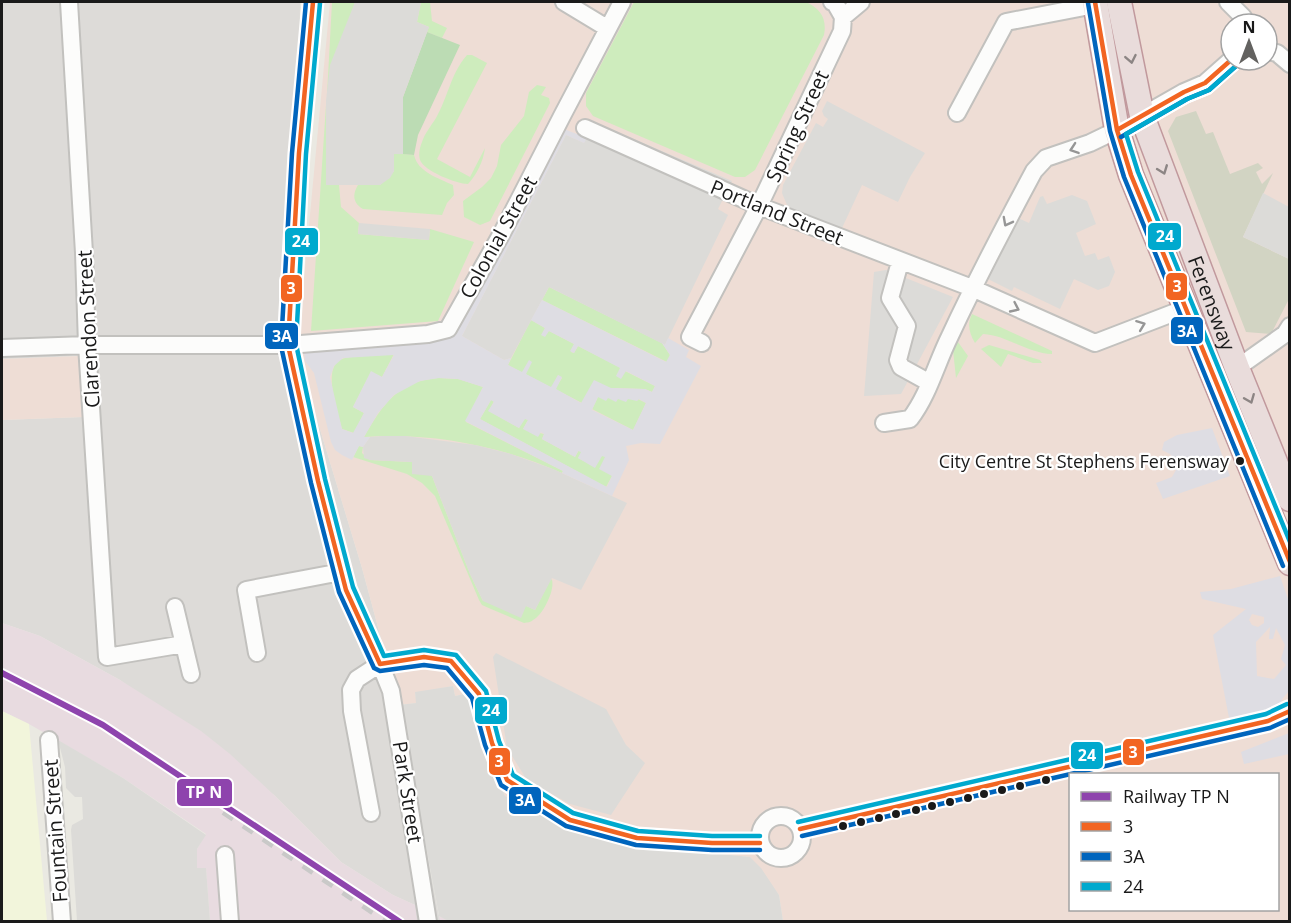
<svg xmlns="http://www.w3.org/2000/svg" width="1291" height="923" font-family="'Open Sans',sans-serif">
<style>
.residential{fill:#dddbd8}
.commercial{fill:#eeddd5;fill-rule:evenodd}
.industrial{fill:#e8dbe0}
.education{fill:#f2f5db}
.construction{fill:#d2d4c3}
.grass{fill:#ceecbd}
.forest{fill:#bcdcb4}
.parking{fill:#dcdbd8}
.plaza{fill:#dedde3;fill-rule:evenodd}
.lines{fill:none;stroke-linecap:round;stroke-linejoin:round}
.minor-casing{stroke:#c2c1be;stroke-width:20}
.highway-casing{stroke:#c1999d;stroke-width:27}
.minor{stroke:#fcfcfb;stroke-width:16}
.highway{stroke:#e9dcdb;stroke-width:24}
.rail{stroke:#c9c9c8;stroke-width:4.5;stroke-dasharray:12 12;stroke-linecap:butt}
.bus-1-casing{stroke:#fff;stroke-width:9}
.bus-2-casing{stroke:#fff;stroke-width:9}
.bus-3-casing{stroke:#fff;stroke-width:9}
.bus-1{stroke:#f26522;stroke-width:4.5}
.bus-2{stroke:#0065bd;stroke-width:4.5}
.bus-3{stroke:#00a9ce;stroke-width:4.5}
.rail-1-casing{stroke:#fff;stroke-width:10}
.rail-1{stroke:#8e44ad;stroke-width:6}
.oneway{stroke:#8c8584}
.oneway2{stroke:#969696}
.bus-dot{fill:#1a1a1a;stroke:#fff;stroke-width:2}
.labels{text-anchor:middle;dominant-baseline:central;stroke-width:4.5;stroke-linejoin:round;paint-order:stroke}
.bus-label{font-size:18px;fill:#1a1a1a;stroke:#fff;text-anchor:end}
.street-label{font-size:20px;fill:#1a1a1a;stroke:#fff}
.line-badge{stroke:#fff;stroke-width:2}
.badge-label{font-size:16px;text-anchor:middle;font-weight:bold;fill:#fff}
</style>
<rect width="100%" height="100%" fill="#eae9e2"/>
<!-- residential -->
<path class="residential" d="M 2,2 L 300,2 L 297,353 L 362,568 L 399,705 L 439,916 L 393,895 L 341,862 L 274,795 L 120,680 L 40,636 L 2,623 L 2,420 L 83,417 L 80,356 L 2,359 Z"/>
<!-- commercial -->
<path class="commercial" d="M 330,2 L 1289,2 L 1289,921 L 783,921 L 779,895 L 750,857 L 628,845 L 569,828 L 505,796 L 484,754 L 471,699 L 465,694 L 455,696 L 453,686 L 415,693 L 417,703 L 399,705 L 362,568 L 297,353 ZM 1231,24 L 1267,24 L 1267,60 L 1231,60 ZM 1070,774 L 1278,774 L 1278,910 L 1070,910 Z
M 80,356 L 84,417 L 2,420 L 2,359 Z"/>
<!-- industrial -->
<path class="industrial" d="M 2,623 L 40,636 L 120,680 L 201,731 L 230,754 L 274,795 L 341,862 L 393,895 L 450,921 L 210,921 L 206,868 L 197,868 L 197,849 L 206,834 L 123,778 L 29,724 L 2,711 Z"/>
<!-- education -->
<path class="education" d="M 2,711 L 29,724 L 47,921 L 2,921 Z"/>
<!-- construction -->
<path class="construction" d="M 1196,111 L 1206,134 L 1213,132 L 1230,174 L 1258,163 L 1263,168 L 1256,172 L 1262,184 L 1273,173 L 1243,237 L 1289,259 L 1289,299 L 1271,334 L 1246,332 L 1168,131 L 1176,117 Z"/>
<!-- grass -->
<path class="grass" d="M 332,2 L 355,2 L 327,95 Z
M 421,2 L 430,2 L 432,21 L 447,28 L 442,38 L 427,32 L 429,27 L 417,22 Z
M 634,2 L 806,2 C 821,9 827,19 824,35 L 755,170 L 745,177 L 735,177 L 593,116 L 586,106 L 586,93 Z
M 467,55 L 472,55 L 487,63 L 437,159 L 470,177 L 485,148 C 483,162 477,174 468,184 C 457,184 424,171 420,160 C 418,154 420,147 422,142 C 425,133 431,126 436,118 C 448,97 451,73 467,55 Z
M 537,85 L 546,87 L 541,95 L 549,98 L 550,103 L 490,221 L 480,225 L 464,217 L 463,201 L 482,187 L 491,178 L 497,166 L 501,145 L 524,116 L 529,92 Z
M 326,105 L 326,185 L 339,185 L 341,207 L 359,223 L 358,234 L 429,240 L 430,229 L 474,242 L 438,321 L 311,331 Z
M 394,153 L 414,155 C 418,172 438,178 453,185 L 454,195 L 447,203 L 442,215 L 363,209 C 353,203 352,195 358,185 L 380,185 L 394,171 Z
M 549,287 L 662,343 L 670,355 L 667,362 L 542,300 Z
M 972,314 L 1052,351 L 1052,354 C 1027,353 1006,335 983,334 L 975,343 C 969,333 967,324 972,314 Z
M 531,320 L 545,328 L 542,335 L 549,331 L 574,344 L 571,352 L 574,353 L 578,346 L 621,368 L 617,376 L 625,371 L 655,386 L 652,392 L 645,389 L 611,388 L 582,403 L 555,389 L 562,378 L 558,375 L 552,388 L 525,374 L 531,362 L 529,361 L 523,373 L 508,365 Z
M 958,342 L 968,356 L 956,378 L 953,350 Z
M 989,345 L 1040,360 L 1042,363 L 1033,363 L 1008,354 L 1001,367 L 981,349 Z
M 394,354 L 382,377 L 371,372 L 353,407 L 364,413 L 354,433 L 342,429 C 338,412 321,367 342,359 C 353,355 381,355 394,354 Z
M 438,378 L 458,379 L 483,387 L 466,422 L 563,471 L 562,473 C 501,446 431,432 364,437 C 383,404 397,382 438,378 Z
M 598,397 L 638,399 L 646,403 L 633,430 L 592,409 Z
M 491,400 L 494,401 L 489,411 L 519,428 L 524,418 L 528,420 L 523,429 L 544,434 L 542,439 L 575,457 L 579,450 L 582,452 L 578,458 L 595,467 L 602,455 L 606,457 L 612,476 L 606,487 L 480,419 Z
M 359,446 L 363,447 L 362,453 L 370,460 L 412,462 L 432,476 L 470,574 L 483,601 L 526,606 L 535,610 L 547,586 L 549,577 L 552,580 C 555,590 543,615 533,620 C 530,623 528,622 524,623 L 491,609 L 482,605 L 479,600 L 435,496 L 422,483 L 407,474 L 353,457 Z"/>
<!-- forest -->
<path class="forest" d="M 427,32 L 460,45 L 418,135 L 414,155 L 403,154 L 403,97 Z"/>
<!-- parking -->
<path class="parking" d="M 355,2 L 421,2 L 417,22 L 429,27 L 403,97 L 403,154 L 394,154 L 394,171 L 390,178 L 380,185 L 326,185 L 326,101 L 330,65 Z
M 827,101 L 925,153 L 910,177 L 898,202 L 862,185 L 842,228 L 792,209 L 787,205 L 782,193 L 783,185 L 816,123 L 823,127 L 828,119 L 824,116 L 822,111 Z
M 594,122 L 732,181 L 718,209 L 728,215 L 665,345 L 549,287 L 511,358 L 504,360 L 462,336 L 566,135 L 584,143 Z
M 1263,193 L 1289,207 L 1289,259 L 1243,237 Z
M 1072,195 L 1087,201 L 1096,224 L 1076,233 L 1085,256 L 1095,253 L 1098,260 L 1109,256 L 1115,272 L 1109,286 L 1098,290 L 1074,279 L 1060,309 L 1014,287 L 1012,291 L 986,278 L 1016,217 L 1029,223 L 1040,197 L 1043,196 L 1047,204 Z
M 359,223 L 430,229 L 429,240 L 358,234 Z
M 886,270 L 953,297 L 901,394 L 864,396 L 874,272 Z
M 384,436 L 405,436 L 475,445 L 511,454 L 553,469 L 627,503 L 581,590 L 552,578 L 535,610 L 526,606 L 521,618 L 483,601 L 470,574 L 432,476 L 412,474 L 412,462 L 370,460 L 364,458 L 363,447 L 370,437 Z
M 496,653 L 606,709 L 626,745 L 645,763 L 611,815 L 570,804 L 527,780 L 507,748 L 493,657 Z
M 453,686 L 455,696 L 465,694 L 471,699 L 484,754 L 505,796 L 569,828 L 628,845 L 750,857 L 761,868 L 779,895 L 783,921 L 450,922 L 439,916 L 440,921 L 417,921 L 415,905 L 439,915 L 399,705 L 416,703 L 415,692 Z
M 58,740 L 123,778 L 206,835 L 197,849 L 197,868 L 206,868 L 210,921 L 77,921 L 71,830 L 72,825 L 83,819 L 82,797 L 75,797 L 66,788 L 65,767 Z"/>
<!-- plaza -->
<path class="plaza" d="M 564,129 L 587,138 L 584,143 L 566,135 L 462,336 L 504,360 L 511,358 L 508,365 L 522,372 L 529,360 L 532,362 L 526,374 L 551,387 L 558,375 L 562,377 L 556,389 L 581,403 L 594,380 L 611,388 L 645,389 L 652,392 L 655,386 L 626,371 L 621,379 L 616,376 L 620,368 L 578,346 L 574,353 L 570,351 L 574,344 L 549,331 L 545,337 L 541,335 L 545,328 L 531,320 L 542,300 L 666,362 L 670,355 L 662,343 L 665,345 L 668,338 L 689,350 L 686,357 L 701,366 L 660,444 L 641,443 L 626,446 L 629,460 L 612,496 L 562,473 L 563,471 L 465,421 L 483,387 L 458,379 L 439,378 L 420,381 L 394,395 L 378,413 L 364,437 L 370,437 L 363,447 L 359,446 L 352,460 L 342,455 L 335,450 L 331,442 L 314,373 L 305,361 L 304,351 L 450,336 ZM 394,355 L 382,377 L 371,371 L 353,407 L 364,413 L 353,433 L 342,429 L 330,377 L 334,366 L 343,358 ZM 598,397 L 606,401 L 608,398 L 616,402 L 618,399 L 626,402 L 628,399 L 637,401 L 639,399 L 646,403 L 633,430 L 592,410 ZM 491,400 L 494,402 L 488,411 L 519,428 L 525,419 L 528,420 L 523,429 L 538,437 L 541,432 L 544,434 L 542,439 L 575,457 L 578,451 L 581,452 L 578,458 L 595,468 L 602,456 L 605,457 L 599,469 L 612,476 L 607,487 L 480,419 Z
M 1212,428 L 1230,476 L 1163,499 L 1156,483 L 1172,477 L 1176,470 L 1176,462 L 1170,454 L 1162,450 L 1164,442 L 1177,435 Z
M 1280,576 L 1289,602 L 1289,691 L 1283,698 L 1276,711 L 1230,723 L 1213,635 L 1246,609 L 1202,599 L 1200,592 L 1231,589 ZM 1252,614 L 1264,617 L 1264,623 L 1258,627 L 1252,625 L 1249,620 ZM 1270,627 L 1269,639 L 1273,639 L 1276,628 L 1285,645 L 1281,659 L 1286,665 L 1274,679 L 1257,676 L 1256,642 Z
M 1289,733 L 1289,754 L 1244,764 L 1241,752 Z"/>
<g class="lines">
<defs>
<path id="minor" d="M 69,2 L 84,253 L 87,345 L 107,657 L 184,644
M 313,2 L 299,153 L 288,345 L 318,481 L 346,590 L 380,664 L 391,691 L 428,922
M 564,2 L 607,28
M 832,2 L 835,3 L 843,17
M 1228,2 L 1243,17 L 1246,24
M 1267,51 L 1277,53 L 1290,64
M 957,113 L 1006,22 L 1095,5
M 1142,116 L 1184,92 L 1205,83 L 1231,60
M 585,128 L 759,206 L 972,288 L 1095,343 L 1186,308
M 900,262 L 890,298 L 907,326 L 898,360 L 901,367 L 930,383
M 702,343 L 690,337 L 759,206 L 842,31 L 843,17 L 861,2
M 2,348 L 87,345 L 288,345 L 428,334 L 448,329 L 502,233 L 562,116 L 622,2
M 1237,368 L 1285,334 L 1290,326
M 884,423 L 910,419 C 929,394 936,364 950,336 C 976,280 1005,225 1034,171 L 1046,158 L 1090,143 L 1117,130
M 175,607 L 191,674
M 257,653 L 246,590 L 341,572
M 49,740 L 62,922
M 371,813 L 352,711 L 351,690 L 357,679 L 380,664 L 424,657 L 451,661 L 479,694 L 492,743 L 507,780 L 570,820 L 637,838 L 712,843 L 760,843
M760 837a21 21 0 1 1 42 0a21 21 0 1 1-42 0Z
M 225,855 L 230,922"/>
<g id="highway">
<path d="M 1095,2 L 1117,130 L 1131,175 L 1290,563"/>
<path id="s1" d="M 1119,2 L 1142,116 L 1237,368 L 1290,499"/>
</g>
</defs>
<!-- minor casing -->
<use href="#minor" class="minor-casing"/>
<!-- highway casing -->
<use href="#highway" class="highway-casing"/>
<!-- minor -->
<use href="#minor" class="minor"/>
<!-- highway -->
<use href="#highway" class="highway"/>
<!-- rail -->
<path class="rail" d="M 183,786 L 386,922"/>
<defs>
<path id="bus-1" d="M 313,2 L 299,153 L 288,345 L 318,481 L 346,590 L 380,664 L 424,657 L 451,661 L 479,694 L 492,743 L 507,780 L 570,820 L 637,838 L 712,843 L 760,843
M 1095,2 L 1117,130 L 1131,175 L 1290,562
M 1117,130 L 1184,92 L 1205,83 L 1231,60
M 800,829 L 1268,721 L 1290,711"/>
<path id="bus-2" d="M 306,2 L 292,153 L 281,346 L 311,483 L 339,592 L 374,668 L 380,671 L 424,665 L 447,668 L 472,698 L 485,745 L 501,785 L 566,826 L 636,845 L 712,850 L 760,850
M 1088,3 L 1110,131 L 1124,177 L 1283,566
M 1121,137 L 1187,99 L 1209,90 L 1236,66
M 802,836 L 1270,728 L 1290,719"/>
<path id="bus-3" d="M 320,3 L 306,154 L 296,344 L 325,479 L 353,587 L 384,656 L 424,650 L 456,655 L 486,691 L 499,741 L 513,775 L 573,813 L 638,831 L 712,836 L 760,836
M 1236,66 L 1209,90 L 1187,99 L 1126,134 L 1138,172 L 1290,542
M 798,822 L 1266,714 L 1287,704"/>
</defs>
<!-- bus-1 casing -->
<use href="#bus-1" class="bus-1-casing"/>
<!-- bus-2 casing -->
<use href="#bus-2" class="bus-2-casing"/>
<!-- bus-3 casing -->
<use href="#bus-3" class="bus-3-casing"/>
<!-- bus-1 -->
<use href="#bus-1" class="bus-1"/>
<!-- bus-2 -->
<use href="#bus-2" class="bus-2"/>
<!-- bus-3 -->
<use href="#bus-3" class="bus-3"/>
<defs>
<path id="rail-1" d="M 2,673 L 103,725 L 400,922"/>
</defs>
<!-- rail-1 casing -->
<use href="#rail-1" class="rail-1-casing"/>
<!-- rail-1 -->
<use href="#rail-1" class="rail-1"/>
</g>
<!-- one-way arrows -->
<defs><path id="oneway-chevron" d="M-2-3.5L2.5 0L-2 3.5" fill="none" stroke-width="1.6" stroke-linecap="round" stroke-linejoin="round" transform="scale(1.5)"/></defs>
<g class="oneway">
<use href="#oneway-chevron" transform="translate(1131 59) rotate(79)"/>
<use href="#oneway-chevron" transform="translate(1163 170) rotate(69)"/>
<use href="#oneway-chevron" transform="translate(1250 399) rotate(68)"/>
</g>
<g class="oneway2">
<use href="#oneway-chevron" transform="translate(1074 149) rotate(161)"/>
<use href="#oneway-chevron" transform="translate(1007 222) rotate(118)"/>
<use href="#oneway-chevron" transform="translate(1015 308) rotate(25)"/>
<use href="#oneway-chevron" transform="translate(1141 325) rotate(-21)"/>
</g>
<!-- markers -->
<g class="bus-dot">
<circle cx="1240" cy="461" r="5"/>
<circle cx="1046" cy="780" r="5"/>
<circle cx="1020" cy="786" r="5"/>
<circle cx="1002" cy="790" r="5"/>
<circle cx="984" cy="794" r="5"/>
<circle cx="968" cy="798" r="5"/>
<circle cx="950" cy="802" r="5"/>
<circle cx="932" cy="806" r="5"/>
<circle cx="916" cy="810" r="5"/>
<circle cx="896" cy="814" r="5"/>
<circle cx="879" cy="818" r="5"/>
<circle cx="861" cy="822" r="5"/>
<circle cx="843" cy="826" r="5"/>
</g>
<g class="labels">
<!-- bus labels -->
<g class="bus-label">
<text x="1229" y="461">City Centre St Stephens Ferensway</text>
</g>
<!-- street labels -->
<g class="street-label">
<text transform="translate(797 126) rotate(-65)">Spring Street</text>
<text transform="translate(777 212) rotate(22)">Portland Street</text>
<text transform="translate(498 237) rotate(-61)">Colonial Street</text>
<text stroke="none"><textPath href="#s1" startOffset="316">Ferensway</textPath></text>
<text transform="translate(88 329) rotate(-93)">Clarendon Street</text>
<text transform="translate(408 792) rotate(81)">Park Street</text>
<text transform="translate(55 831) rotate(-94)">Fountain Street</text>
</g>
</g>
<g class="line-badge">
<rect x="1147" y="222" width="35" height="29" rx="6" fill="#00a9ce"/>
<rect x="284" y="227" width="35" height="29" rx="6" fill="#00a9ce"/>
<rect x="1165" y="272" width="23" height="29" rx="6" fill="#f26522"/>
<rect x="280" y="274" width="23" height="29" rx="6" fill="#f26522"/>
<rect x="1170" y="316" width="34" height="29" rx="6" fill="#0065bd"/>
<rect x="264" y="322" width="35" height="28" rx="6" fill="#0065bd"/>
<rect x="474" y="696" width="34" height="29" rx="6" fill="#00a9ce"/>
<rect x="1122" y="738" width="23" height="28" rx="6" fill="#f26522"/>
<rect x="1070" y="741" width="34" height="29" rx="6" fill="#00a9ce"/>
<rect x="488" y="747" width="23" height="29" rx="6" fill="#f26522"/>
<rect x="176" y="778" width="57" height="29" rx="6" fill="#8e44ad"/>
<rect x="508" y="786" width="34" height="29" rx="6" fill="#0065bd"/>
</g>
<g class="badge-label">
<text x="1165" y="242">24</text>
<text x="301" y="247">24</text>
<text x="1177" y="292">3</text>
<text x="291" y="294">3</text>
<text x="1187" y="337">3A</text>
<text x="282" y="342">3A</text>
<text x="491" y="716">24</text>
<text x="1133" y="758">3</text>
<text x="1087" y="761">24</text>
<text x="499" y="767">3</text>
<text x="204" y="798">TP N</text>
<text x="525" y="806">3A</text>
</g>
<!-- border -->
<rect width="1291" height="923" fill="none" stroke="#1a1a1a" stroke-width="6"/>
<!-- legend -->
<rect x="1069" y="773" width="210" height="138" fill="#ffffff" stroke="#a3a3a3" stroke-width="1.5"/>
<rect x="1081" y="792" width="30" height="9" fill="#8e44ad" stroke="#a3a3a3" stroke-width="1.5"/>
<text x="1123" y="803" font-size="18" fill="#1a1a1a">Railway TP N</text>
<rect x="1081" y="822" width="30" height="9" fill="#f26522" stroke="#a3a3a3" stroke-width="1.5"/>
<text x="1123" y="833" font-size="18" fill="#1a1a1a">3</text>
<rect x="1081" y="852" width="30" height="9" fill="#0065bd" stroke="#a3a3a3" stroke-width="1.5"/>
<text x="1123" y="863" font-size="18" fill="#1a1a1a">3A</text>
<rect x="1081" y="882" width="30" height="9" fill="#00a9ce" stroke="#a3a3a3" stroke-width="1.5"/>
<text x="1123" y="893" font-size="18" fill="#1a1a1a">24</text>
<!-- north arrow -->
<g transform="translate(1249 42)"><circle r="28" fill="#ffffff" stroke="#a3a3a3" stroke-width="1.5"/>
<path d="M0-4.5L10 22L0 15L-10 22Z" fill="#636260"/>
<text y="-9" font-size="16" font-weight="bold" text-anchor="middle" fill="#1a1a1a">N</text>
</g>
</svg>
